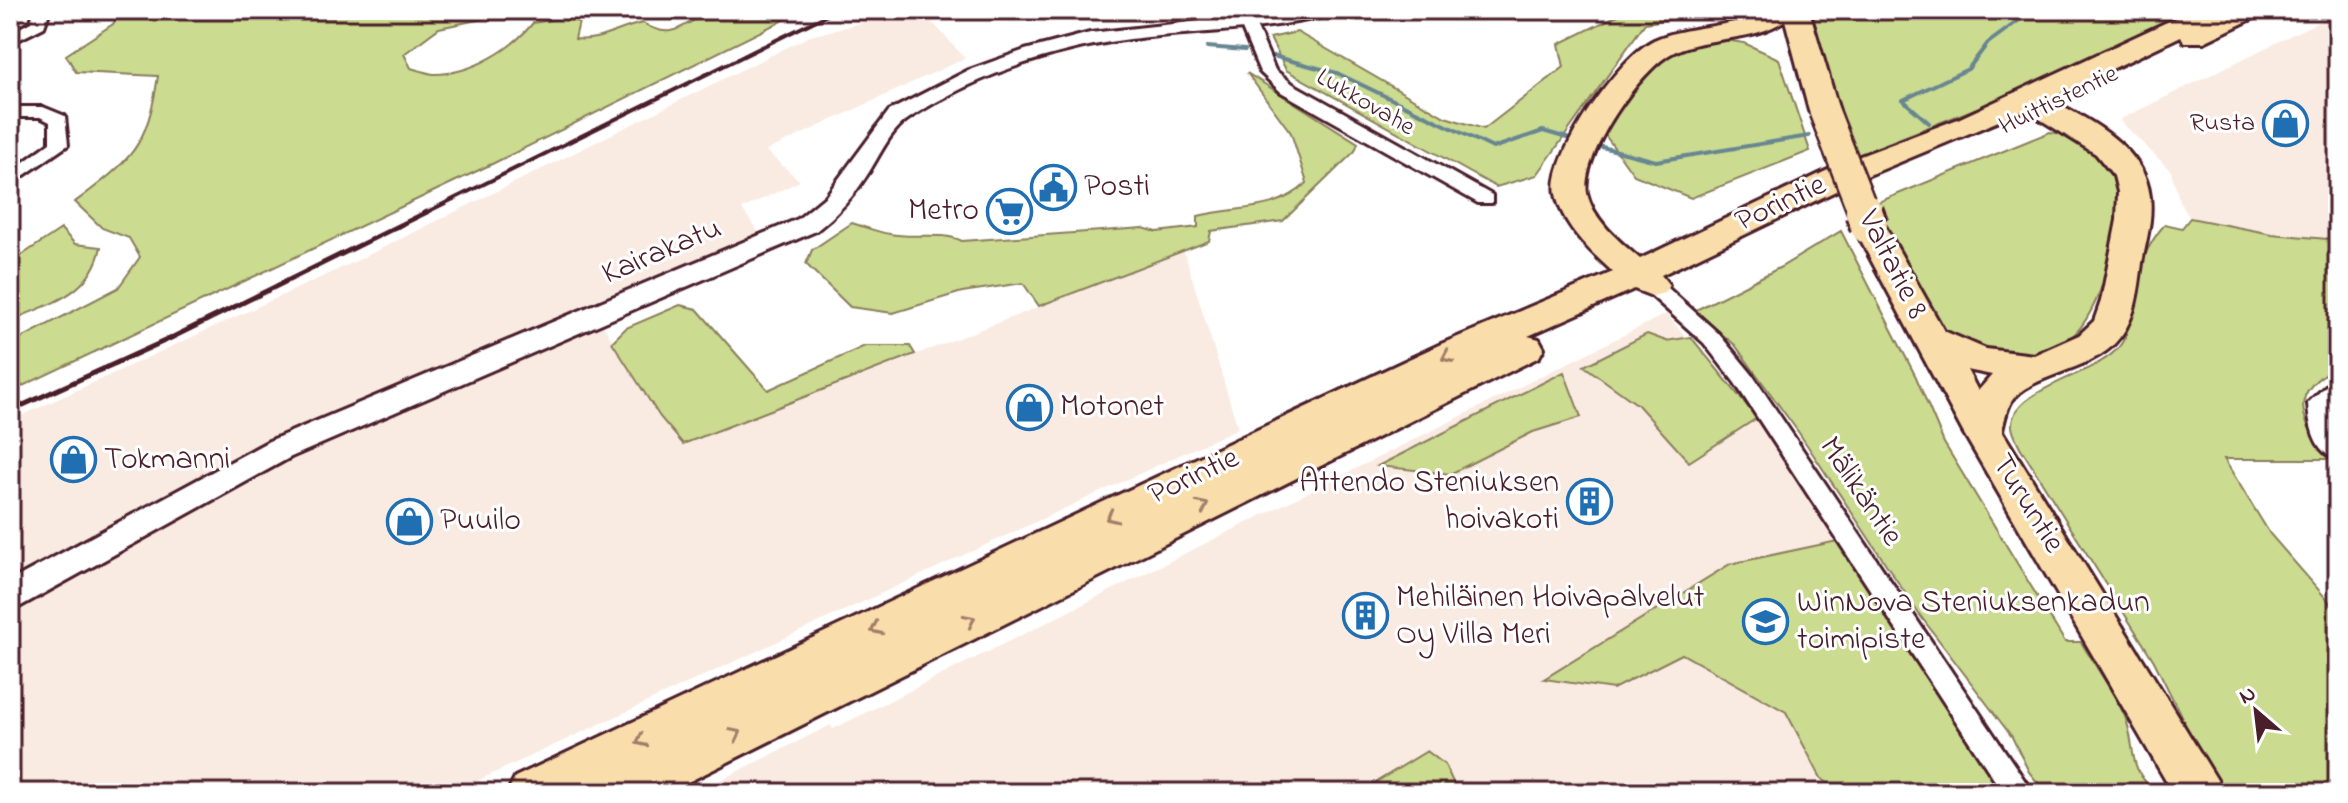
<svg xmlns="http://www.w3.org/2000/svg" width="2348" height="803" font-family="'Indie Flower',sans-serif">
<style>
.built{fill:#faebe2}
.green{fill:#cbdb8f;stroke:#8a7d5d;stroke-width:2}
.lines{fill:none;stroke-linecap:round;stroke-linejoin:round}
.stream{stroke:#678692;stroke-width:4}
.street-casing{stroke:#4a1f2b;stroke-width:6}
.secondary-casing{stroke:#4a1f2b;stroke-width:6}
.highway-casing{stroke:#4a1f2b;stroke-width:6}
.street{fill:#fff;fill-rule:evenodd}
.secondary{fill:#fff;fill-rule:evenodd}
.highway{fill:#f9deab;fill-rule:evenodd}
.rail-far1{stroke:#4a1f2b;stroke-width:4}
.rail{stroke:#4a1f2b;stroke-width:5}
.highway-bridge-far1-casing{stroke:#4a1f2b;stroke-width:34;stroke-linecap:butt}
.highway-bridge-casing{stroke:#4a1f2b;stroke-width:42;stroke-linecap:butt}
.highway-bridge-far1{stroke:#f9deab;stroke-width:29}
.highway-bridge{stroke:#f9deab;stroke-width:36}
.oneway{stroke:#a27e6b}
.labels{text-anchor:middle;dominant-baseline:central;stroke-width:6;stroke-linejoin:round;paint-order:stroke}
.far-street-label{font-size:26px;fill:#4a1f2b;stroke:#fff}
.far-poi-label{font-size:26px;fill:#4a1f2b;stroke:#fff;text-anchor:end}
.poi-label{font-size:32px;fill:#4a1f2b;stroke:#fff;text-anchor:start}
.street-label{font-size:32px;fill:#4a1f2b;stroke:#fff}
</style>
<rect width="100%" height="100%" fill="#fff"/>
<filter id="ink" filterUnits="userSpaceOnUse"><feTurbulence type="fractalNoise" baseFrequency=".0125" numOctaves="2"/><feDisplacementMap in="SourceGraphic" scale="16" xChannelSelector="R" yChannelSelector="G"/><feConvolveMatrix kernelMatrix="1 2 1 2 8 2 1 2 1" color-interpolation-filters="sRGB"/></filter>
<g filter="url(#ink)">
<!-- built -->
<path class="built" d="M 912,10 L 921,10 L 965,58 L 766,151 L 800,181 L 742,209 L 759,233 L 589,303 L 660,417 L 684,444 L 1184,251 L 1238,428 L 451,793 L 10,793 L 10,421 L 352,263 L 810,36 Z
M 2332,15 L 2338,17 L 2338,240 L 2272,234 L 2190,218 L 2180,203 L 2171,171 L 2119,120 Z
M 1666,314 L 1757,418 L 2016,793 L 694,793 L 831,725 L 833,729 Z"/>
<!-- green -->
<path class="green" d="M 121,10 L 494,10 L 482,19 L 439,28 L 404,54 L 411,68 C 418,70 428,74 435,74 C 471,74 511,50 533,23 L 562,18 L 579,22 L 575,39 C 601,42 617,28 643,23 C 678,45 686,17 718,10 C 740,5 770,10 793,10 L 794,15 L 494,163 L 10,392 L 10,344 L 118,288 L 140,257 L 129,238 L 102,228 L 75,202 C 132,159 147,148 158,76 L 76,72 L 66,55 L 113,24 Z
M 1628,10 L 1735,10 L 1645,23 L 1537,175 L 1496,187 L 1286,70 L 1270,38 L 1297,32 L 1445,117 L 1484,129 L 1564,67 L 1559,44 Z
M 1806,10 L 2191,10 L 1995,101 L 1855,156 L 1836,108 Z
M 1713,38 L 1744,43 L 1779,59 L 1810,151 L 1691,198 L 1634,175 L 1605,135 C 1618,106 1641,64 1670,50 C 1683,44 1699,41 1713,38 Z
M 1247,73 L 1358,143 L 1355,151 L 1283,221 L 1211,231 L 1209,241 L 1039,306 L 1023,283 L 962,292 L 893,313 L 850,307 L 806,264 L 812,250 L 852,223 C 865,227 877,232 890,234 C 914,239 941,231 962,241 L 1143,228 L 1157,232 L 1198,227 L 1198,216 C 1238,206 1275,213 1307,183 L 1291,133 Z
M 2050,132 C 2078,135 2113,154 2119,185 C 2126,221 2100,317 2070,338 C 2048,354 2026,356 2000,355 C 1980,354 1954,344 1940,329 C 1921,309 1890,232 1876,203 Z
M 2190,218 L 2272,234 L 2338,240 L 2338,366 C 2285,393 2301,421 2330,459 L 2224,459 L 2270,534 L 2338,612 L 2338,793 L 2224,793 L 2200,754 L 2154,661 L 2020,447 C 2017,440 2011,431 2012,424 C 2013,390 2089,376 2114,352 C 2134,334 2127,314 2133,290 C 2139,264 2148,244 2165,224 L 2182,228 Z
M 61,229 L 75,244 L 101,247 C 91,295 50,303 10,321 L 10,263 Z
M 1841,231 L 1916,377 L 1944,443 L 2065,642 L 2081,642 C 2095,666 2112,689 2124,714 C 2138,747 2124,766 2157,793 L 2046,793 L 2029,772 L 2012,737 L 1919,614 L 1799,433 L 1735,345 L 1694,311 L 1781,267 Z
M 680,305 L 697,309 L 768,390 L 865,346 L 910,346 L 915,354 L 683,444 L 660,417 L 612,342 L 626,328 Z
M 1647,334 L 1666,341 L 1691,337 L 1757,418 L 1689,462 L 1638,405 L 1584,366 Z
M 1564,372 L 1581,417 L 1533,432 L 1450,474 L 1378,466 Z
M 1842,540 L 2004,793 L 1840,793 L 1821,778 L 1786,712 L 1682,654 L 1613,689 L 1544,679 L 1730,564 Z
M 1427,751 L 1445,765 L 1458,793 L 1358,793 Z"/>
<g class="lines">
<!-- stream -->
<path class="stream" d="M 1207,47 L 1245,50
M 1269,55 L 1337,73 L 1493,148 L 1543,131 L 1567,138
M 1929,123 L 1903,100 L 1968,69 L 1988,43 L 2033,10
M 1598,146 L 1656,161 L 1809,136"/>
<defs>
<path id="street" d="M 34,10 L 50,10 L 44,27 L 10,44 L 10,33 L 31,22 Z
M 1242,21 L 1254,21 L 1275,70 L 1293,84 L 1492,195 L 1492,203 L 1478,203 L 1281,92 L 1260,72 L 1240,24 Z
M 10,107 L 43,107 L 65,116 L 68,145 L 10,185 L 10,172 L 50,143 L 50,122 L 40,117 L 10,117 Z
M 1652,279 L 1659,280 L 1718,333 L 1751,373 L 2033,793 L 2003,793 L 1735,383 L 1704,343 L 1645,290 L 1642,285 L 1645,280 Z
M 2338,379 L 2338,399 L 2330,406 C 2331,426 2338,440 2338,460 C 2314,453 2309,424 2308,403 L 2330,382 Z"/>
<path id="secondary" d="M 1302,10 L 1337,10 L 1334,14 C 1272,30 1211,31 1148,37 C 1065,45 978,73 908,119 C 890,131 880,155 869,172 C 854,196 838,214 816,231 L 291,457 L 10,612 L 10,581 L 269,441 L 798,219 L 826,196 L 889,111 L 969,70 L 1025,50 L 1090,33 Z"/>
<path id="highway" d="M 1765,10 L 1809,10 L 1839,111 L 1834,117 L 1814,117 L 1809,111 L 1785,20 C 1752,43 1709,35 1674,52 C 1641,67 1580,156 1587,193 C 1593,220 1619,241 1640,259 L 1847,161 L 1958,119 L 2193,10 L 2262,10 L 2258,16 L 2204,42 L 2184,42 L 2181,36 L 2049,99 C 2088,119 2145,147 2150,197 C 2153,219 2146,241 2142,263 C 2138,292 2136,321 2115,343 C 2090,371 2027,375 2011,402 C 2006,411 2004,422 2002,431 L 2225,793 L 2173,793 L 1963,432 L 1853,226 L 1857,219 L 1869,216 L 1881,219 L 1944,331 L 1986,349 L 2034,355 L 2079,335 L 2094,321 L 2101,301 L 2117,220 L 2118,192 L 2114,176 L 2096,154 L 2025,110 L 1869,175 L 1661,275 L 1669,285 L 1664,293 L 1652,296 L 1634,289 L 1528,336 L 1539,339 L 1544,348 L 1539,357 L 666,793 L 591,793 L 594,788 L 582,793 L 507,793 L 515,777 L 1441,344 L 1613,272 C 1591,252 1562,225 1556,194 C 1548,156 1620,56 1654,40 C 1689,24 1732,30 1765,10 ZM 1967,370 L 1992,375 L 1978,391 Z"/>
</defs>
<!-- street casing -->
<use href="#street" class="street-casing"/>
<!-- secondary casing -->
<use href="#secondary" class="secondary-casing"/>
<!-- highway casing -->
<use href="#highway" class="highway-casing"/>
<!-- street -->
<use href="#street" class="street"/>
<!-- secondary -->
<use href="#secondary" class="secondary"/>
<!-- highway -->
<use href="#highway" class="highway"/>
<!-- rail-far1 -->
<path class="rail-far1" d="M 423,214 L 837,10"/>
<!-- rail -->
<path class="rail" d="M 10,411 L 169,339 L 427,212"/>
<defs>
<path id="highway-bridge-far1" d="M 1824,111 L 1864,214"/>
<path id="highway-bridge" d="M 1864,212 L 1869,226"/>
</defs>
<!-- highway-bridge-far1 casing -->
<use href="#highway-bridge-far1" class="highway-bridge-far1-casing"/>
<!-- highway-bridge casing -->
<use href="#highway-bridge" class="highway-bridge-casing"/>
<!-- highway-bridge-far1 -->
<use href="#highway-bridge-far1" class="highway-bridge-far1"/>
<!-- highway-bridge -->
<use href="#highway-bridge" class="highway-bridge"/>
</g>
<!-- one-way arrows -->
<defs><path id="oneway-chevron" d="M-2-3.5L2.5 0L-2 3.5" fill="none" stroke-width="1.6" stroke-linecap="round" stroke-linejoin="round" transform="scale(2)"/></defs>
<g class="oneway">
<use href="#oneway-chevron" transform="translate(1447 357) rotate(155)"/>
<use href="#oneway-chevron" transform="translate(1203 506) rotate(-26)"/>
<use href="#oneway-chevron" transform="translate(1111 517) rotate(155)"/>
<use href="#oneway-chevron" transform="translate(970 620) rotate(-26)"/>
<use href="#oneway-chevron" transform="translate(876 629) rotate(155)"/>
<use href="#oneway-chevron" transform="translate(736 734) rotate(-26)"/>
<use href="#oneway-chevron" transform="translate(641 741) rotate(155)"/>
</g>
</g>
<!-- icons -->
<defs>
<symbol id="shop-ring" viewBox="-11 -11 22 22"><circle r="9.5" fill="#fff" stroke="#1f6fb2" stroke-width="1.5"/><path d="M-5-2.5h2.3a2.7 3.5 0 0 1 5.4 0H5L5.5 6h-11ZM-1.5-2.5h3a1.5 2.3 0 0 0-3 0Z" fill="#1f6fb2"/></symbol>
<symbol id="civic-ring" viewBox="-11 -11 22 22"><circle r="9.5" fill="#fff" stroke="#1f6fb2" stroke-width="1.5"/><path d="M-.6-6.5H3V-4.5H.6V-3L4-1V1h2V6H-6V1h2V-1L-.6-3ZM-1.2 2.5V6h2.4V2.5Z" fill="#1f6fb2"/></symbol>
<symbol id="supermarket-ring" viewBox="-11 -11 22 22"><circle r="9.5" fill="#fff" stroke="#1f6fb2" stroke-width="1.5"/><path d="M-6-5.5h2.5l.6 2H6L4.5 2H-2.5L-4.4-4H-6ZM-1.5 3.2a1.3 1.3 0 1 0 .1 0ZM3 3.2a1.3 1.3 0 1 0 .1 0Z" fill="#1f6fb2"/></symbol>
<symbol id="building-ring" viewBox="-11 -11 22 22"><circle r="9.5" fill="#fff" stroke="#1f6fb2" stroke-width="1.5"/><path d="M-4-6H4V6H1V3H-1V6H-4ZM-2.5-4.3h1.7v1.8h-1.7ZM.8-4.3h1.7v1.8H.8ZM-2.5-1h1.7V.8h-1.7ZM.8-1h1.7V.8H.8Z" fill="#1f6fb2"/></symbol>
<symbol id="school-ring" viewBox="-11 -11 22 22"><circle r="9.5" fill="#fff" stroke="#1f6fb2" stroke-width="1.5"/><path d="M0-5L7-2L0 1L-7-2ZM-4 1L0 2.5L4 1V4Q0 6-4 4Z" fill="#1f6fb2"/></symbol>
</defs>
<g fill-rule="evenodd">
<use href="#shop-ring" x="2260" y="98" width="51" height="51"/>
<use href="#civic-ring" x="1028" y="162" width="51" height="51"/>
<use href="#supermarket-ring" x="984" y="186" width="51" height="51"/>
<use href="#shop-ring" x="1004" y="382" width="51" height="51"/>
<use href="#shop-ring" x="48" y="434" width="51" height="51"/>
<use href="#building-ring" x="1564" y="476" width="51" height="51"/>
<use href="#shop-ring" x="384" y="496" width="51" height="51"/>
<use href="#building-ring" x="1340" y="590" width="51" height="51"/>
<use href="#school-ring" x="1740" y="596" width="51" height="51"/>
</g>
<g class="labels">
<!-- far-street labels -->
<g class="far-street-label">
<text transform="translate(2059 101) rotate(-26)">Huittistentie</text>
<text transform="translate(1365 103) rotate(30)">Lukkovahe</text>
</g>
<!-- far-poi labels -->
<g class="far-poi-label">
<text x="2255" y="124">Rusta</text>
</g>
<!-- poi labels -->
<g class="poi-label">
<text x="1084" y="187">Posti</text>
<text x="979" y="211" text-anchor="end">Metro</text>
<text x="1060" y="407">Motonet</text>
<text x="104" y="460">Tokmanni</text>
<text x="1559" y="483" text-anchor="end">Attendo Steniuksen<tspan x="1559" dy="37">hoivakoti</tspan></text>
<text x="440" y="521">Puuilo</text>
<text x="1396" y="598">Mehiläinen Hoivapalvelut<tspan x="1396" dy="37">Oy Villa Meri</tspan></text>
<text x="1797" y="603">WinNova Steniuksenkadun<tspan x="1797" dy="37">toimipiste</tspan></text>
</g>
<!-- street labels -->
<g class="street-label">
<text transform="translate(1781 204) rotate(-25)">Porintie</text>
<text transform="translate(662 252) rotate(-23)">Kairakatu</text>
<text transform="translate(1892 265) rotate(63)">Valtatie 8</text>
<text transform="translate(1194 477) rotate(-25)">Porintie</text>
<text transform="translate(1860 492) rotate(56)">Mälikäntie</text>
<text transform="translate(2027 504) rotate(58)">Turuntie</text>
</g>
</g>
<!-- margin -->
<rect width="2348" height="803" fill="none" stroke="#fff" stroke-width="40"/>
<rect x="20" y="20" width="2308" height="763" fill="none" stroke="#4a1f2b" stroke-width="3" filter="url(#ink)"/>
<!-- north arrow -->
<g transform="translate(2256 711) rotate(332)" stroke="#ffffff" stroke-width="6" paint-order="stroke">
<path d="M0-6L14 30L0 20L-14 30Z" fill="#4a1f2b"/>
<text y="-12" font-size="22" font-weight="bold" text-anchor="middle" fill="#4a1f2b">N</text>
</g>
</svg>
